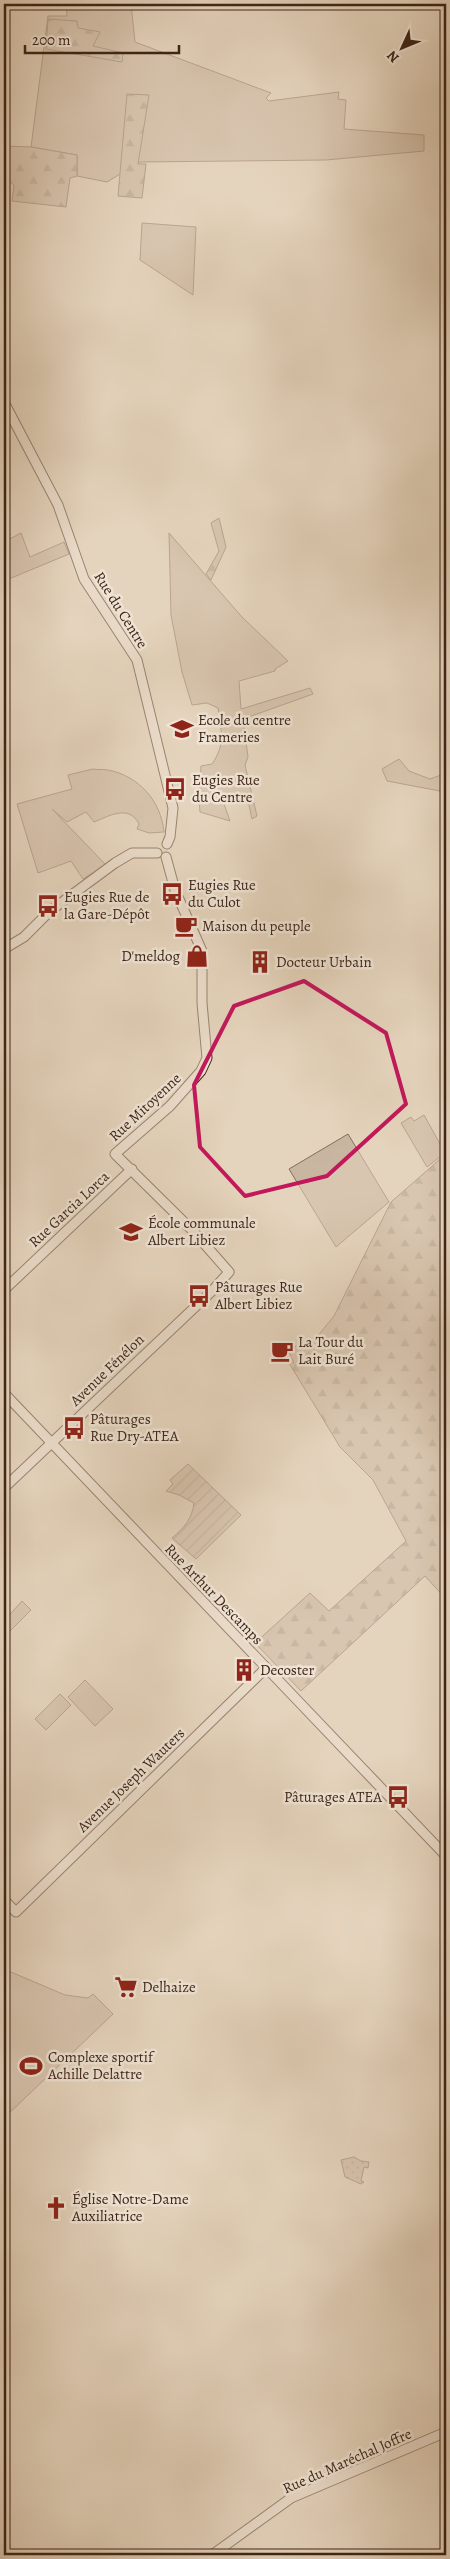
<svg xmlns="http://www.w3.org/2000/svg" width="450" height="2559" font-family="Alegreya,serif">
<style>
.grass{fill:#c9b6a1;stroke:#846d5c}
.forest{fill:url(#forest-firs);stroke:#846d5c}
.park{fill:url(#park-dots);stroke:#846d5c}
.garden{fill:url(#garden-furrows);stroke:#846d5c}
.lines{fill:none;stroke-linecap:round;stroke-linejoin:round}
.secondary-casing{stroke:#3e2417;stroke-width:11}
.secondary{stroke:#eee3d4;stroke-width:9}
.marked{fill:none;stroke:#c2185b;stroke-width:4;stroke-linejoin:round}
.labels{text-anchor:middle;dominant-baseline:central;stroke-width:5;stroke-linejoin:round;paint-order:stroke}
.street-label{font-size:15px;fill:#3e2417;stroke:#eee3d4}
.poi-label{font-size:15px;fill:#3e2417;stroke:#eee3d4;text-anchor:start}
</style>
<defs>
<pattern id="forest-firs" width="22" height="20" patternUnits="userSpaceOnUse" patternTransform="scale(1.25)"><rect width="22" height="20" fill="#c9b6a1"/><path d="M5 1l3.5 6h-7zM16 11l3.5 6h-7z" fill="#a59482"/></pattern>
<pattern id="park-dots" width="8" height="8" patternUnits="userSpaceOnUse" patternTransform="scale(1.25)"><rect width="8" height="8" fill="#c9b6a1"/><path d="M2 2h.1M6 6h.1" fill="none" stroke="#a59482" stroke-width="1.8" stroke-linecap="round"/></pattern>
<pattern id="garden-furrows" width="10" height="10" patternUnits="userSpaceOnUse" patternTransform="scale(1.25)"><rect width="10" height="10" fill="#c9b6a1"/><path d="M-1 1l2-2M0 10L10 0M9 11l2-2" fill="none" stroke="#a59482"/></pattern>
</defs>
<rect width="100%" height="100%" fill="#e5d4bd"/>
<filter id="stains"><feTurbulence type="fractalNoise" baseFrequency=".004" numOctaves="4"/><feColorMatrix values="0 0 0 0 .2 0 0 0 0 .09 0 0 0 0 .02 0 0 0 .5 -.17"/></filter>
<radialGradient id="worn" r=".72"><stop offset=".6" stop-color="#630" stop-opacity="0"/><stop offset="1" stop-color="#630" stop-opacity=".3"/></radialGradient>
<!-- grass -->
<path class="grass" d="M 66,4 L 131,4 L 135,42 L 271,93 L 266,98 L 269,101 L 339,92 L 338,99 L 346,100 L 344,129 L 424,135 L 424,151 L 326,160 L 140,162 L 107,182 L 77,176 L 77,155 L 31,147 L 48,16 L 67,16 Z
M 142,223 L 196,227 L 193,295 L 140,260 Z
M 21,533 L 30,557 L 64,542 L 69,554 L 4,581 L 4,542 Z
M 169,533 L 242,617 L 288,661 L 275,669 L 275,671 L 239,681 L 241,709 L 310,688 L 313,694 L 243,719 L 248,757 L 245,765 L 257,816 L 252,819 L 249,805 L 241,794 L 223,801 L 230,821 L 200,812 L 199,799 L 201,766 L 212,764 C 226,744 221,732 218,708 L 207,703 L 192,705 L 182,672 L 171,615 Z
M 399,759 L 409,771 L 430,779 L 444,774 L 440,791 L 387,781 L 382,769 Z
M 93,769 C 97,770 103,769 108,770 C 139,776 161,801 164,832 L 149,833 L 137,829 L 139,824 C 129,804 109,816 94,822 L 86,812 L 67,822 L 52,809 L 106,865 L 83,879 L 71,861 L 38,873 L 17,804 L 72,789 L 68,775 Z
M 424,1115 L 445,1153 L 427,1167 L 401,1123 L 411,1117 L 414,1121 Z
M 348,1134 L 389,1202 L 336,1247 L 289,1169 Z
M 22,1601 L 31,1610 L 7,1634 L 4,1631 L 4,1621 Z
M 85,1680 L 113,1709 L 95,1726 L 68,1697 Z
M 60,1694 L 71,1705 L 46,1730 L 35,1719 Z
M 4,1969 L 65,1995 L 88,1998 L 93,1994 L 113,2014 L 4,2118 Z"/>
<!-- forest -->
<path class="forest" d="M 48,19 L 77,21 L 78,28 L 100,32 L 93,46 L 123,53 L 122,62 L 46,49 Z
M 127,94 L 149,95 L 138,164 L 146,164 L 142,198 L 118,196 Z
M 4,146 L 31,147 L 77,155 L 77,176 L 70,178 L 66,207 L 12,201 L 14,186 L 4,173 Z
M 219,518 L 226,547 L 211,580 L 206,574 L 219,551 L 211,523 Z
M 446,1154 L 446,1599 L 425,1576 L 301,1691 L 255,1643 L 310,1593 L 329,1611 L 406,1541 L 373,1480 L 340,1447 L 289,1363 L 294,1363 L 287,1348 L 312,1343 L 334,1316 L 391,1202 Z"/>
<!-- park -->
<path class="park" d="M 354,2157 L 361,2161 L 369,2162 L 368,2168 L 364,2167 L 361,2181 L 364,2182 L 361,2184 L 345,2177 L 341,2160 Z"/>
<!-- garden -->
<path class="garden" d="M 188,1464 L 241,1515 L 196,1559 L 172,1538 C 184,1528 192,1519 194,1503 L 179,1495 L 166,1491 L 173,1484 L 170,1480 Z"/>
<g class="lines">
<defs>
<path id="secondary" d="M 4,402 L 58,505 L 84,579 L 137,660 L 173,808 L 170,837 L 167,844
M 4,949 L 24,937 L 50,911 L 115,863 L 132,853 L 157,853
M 4,1290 L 132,1169
M 4,1393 L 446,1856
M 4,1488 L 212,1291 L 229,1272 L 193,1231 L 115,1154 L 170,1106 L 201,1071 L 207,1058 L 202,1003 L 202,951 L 175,890 L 166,857
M 4,1900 L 16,1912 L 266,1668
M 212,2555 L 291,2498 L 446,2432"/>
</defs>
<!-- secondary casing -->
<use href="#secondary" class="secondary-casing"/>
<!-- secondary -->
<use href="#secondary" class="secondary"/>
</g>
<!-- marked area -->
<path d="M0 0H450V2559H0ZM 304,981 L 386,1033 L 406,1104 L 327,1176 L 245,1196 L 200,1147 L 194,1085 L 234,1006 Z" fill="#e5d4bd" fill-opacity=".55" fill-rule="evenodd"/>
<path class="marked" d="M 304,981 L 386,1033 L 406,1104 L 327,1176 L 245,1196 L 200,1147 L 194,1085 L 234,1006 Z"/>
<!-- icons -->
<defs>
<symbol id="school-bare" viewBox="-9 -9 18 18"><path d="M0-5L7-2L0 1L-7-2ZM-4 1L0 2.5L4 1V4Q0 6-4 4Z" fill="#8f2418" stroke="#eee3d4" stroke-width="2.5" paint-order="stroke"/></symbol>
<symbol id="bus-bare" viewBox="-9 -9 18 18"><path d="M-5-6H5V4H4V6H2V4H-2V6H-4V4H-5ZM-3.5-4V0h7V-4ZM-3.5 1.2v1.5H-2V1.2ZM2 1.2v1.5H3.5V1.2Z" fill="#8f2418" stroke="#eee3d4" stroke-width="2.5" paint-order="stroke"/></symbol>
<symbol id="cafe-bare" viewBox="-9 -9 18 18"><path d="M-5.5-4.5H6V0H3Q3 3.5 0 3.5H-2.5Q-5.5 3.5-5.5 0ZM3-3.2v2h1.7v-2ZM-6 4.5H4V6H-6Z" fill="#8f2418" stroke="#eee3d4" stroke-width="2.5" paint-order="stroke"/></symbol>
<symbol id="shop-bare" viewBox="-9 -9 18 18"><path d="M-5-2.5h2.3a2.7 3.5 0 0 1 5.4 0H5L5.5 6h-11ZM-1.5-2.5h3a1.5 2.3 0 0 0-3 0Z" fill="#8f2418" stroke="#eee3d4" stroke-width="2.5" paint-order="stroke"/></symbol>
<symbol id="building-bare" viewBox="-9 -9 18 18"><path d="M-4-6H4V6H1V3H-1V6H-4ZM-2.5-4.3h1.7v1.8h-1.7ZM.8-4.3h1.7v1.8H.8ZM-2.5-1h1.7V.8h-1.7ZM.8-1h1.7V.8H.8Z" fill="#8f2418" stroke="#eee3d4" stroke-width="2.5" paint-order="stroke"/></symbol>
<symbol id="supermarket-bare" viewBox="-9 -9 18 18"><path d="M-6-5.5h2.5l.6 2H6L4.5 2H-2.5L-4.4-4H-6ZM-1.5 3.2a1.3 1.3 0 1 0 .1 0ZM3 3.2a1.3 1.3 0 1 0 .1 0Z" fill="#8f2418" stroke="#eee3d4" stroke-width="2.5" paint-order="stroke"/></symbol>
<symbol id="stadium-bare" viewBox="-9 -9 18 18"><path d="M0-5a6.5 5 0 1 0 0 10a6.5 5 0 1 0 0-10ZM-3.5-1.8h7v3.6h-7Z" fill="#8f2418" stroke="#eee3d4" stroke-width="2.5" paint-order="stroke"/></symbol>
<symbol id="church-bare" viewBox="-9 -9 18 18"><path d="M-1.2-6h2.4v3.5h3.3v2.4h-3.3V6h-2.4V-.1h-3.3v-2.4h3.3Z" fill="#8f2418" stroke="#eee3d4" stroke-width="2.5" paint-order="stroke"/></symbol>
</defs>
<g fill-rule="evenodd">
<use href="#school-bare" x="166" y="713" width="32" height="32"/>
<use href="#bus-bare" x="159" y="773" width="32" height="32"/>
<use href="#bus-bare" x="156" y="878" width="32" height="32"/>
<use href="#bus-bare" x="32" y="890" width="32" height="32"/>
<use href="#cafe-bare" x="170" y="910" width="32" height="32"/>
<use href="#shop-bare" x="181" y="940" width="32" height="32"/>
<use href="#building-bare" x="244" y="946" width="32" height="32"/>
<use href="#school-bare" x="115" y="1216" width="32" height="32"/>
<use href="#bus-bare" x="183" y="1280" width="32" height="32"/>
<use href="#cafe-bare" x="266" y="1335" width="32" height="32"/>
<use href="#bus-bare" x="58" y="1412" width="32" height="32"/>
<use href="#building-bare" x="228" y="1654" width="32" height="32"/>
<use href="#bus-bare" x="382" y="1781" width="32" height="32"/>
<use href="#supermarket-bare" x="110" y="1971" width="32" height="32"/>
<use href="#stadium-bare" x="15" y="2050" width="32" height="32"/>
<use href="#church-bare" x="40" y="2192" width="32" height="32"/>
</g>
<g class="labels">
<!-- street labels -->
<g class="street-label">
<text transform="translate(121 610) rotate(58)">Rue du Centre</text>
<text transform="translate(145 1107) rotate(-43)">Rue Mitoyenne</text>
<text transform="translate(69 1209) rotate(-43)">Rue Garcia Lorca</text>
<text transform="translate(107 1370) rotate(-44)">Avenue Fénélon</text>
<text transform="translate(214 1594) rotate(46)">Rue Arthur Descamps</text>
<text transform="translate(131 1780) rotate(-44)">Avenue Joseph Wauters</text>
<text transform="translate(347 2461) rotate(-24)">Rue du Maréchal Joffre</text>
</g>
<!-- poi labels -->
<g class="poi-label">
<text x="198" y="720">Ecole du centre<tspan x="198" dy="17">Frameries</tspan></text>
<text x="192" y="780">Eugies Rue<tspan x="192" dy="17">du Centre</tspan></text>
<text x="188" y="885">Eugies Rue<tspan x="188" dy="17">du Culot</tspan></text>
<text x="64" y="897">Eugies Rue de<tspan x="64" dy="17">la Gare-Dépôt</tspan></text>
<text x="202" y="926">Maison du peuple</text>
<text x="180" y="956" text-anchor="end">D'meldog</text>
<text x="276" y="962">Docteur Urbain</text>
<text x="148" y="1223">École communale<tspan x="148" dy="17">Albert Libiez</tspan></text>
<text x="215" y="1287">Pâturages Rue<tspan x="215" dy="17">Albert Libiez</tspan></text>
<text x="298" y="1342">La Tour du<tspan x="298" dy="17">Lait Buré</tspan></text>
<text x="90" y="1419">Pâturages<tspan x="90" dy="17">Rue Dry-ATEA</tspan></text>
<text x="260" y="1670">Decoster</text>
<text x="382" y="1797" text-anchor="end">Pâturages ATEA</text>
<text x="142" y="1987">Delhaize</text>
<text x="48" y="2057">Complexe sportif<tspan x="48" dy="17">Achille Delattre</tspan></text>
<text x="72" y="2199">Église Notre-Dame<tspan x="72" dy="17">Auxiliatrice</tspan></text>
</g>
</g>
<!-- margin -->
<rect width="450" height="2559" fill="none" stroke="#e5d4bd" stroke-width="20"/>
<rect x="5" y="5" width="440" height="2549" fill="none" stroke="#3e2417" stroke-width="2.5"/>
<rect x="10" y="10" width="430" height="2539" fill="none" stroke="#3e2417"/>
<!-- north arrow -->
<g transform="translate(402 48) rotate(226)" stroke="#eee3d4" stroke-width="4" paint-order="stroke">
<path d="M0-4L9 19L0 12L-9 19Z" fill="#3e2417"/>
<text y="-8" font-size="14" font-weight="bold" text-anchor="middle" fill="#3e2417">N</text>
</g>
<!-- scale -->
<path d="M25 45v8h154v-8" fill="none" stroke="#3e2417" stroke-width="2.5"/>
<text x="32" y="45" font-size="15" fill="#3e2417" stroke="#eee3d4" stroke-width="4" paint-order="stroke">200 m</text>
<rect width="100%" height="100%" filter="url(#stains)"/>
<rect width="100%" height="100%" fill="url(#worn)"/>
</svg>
